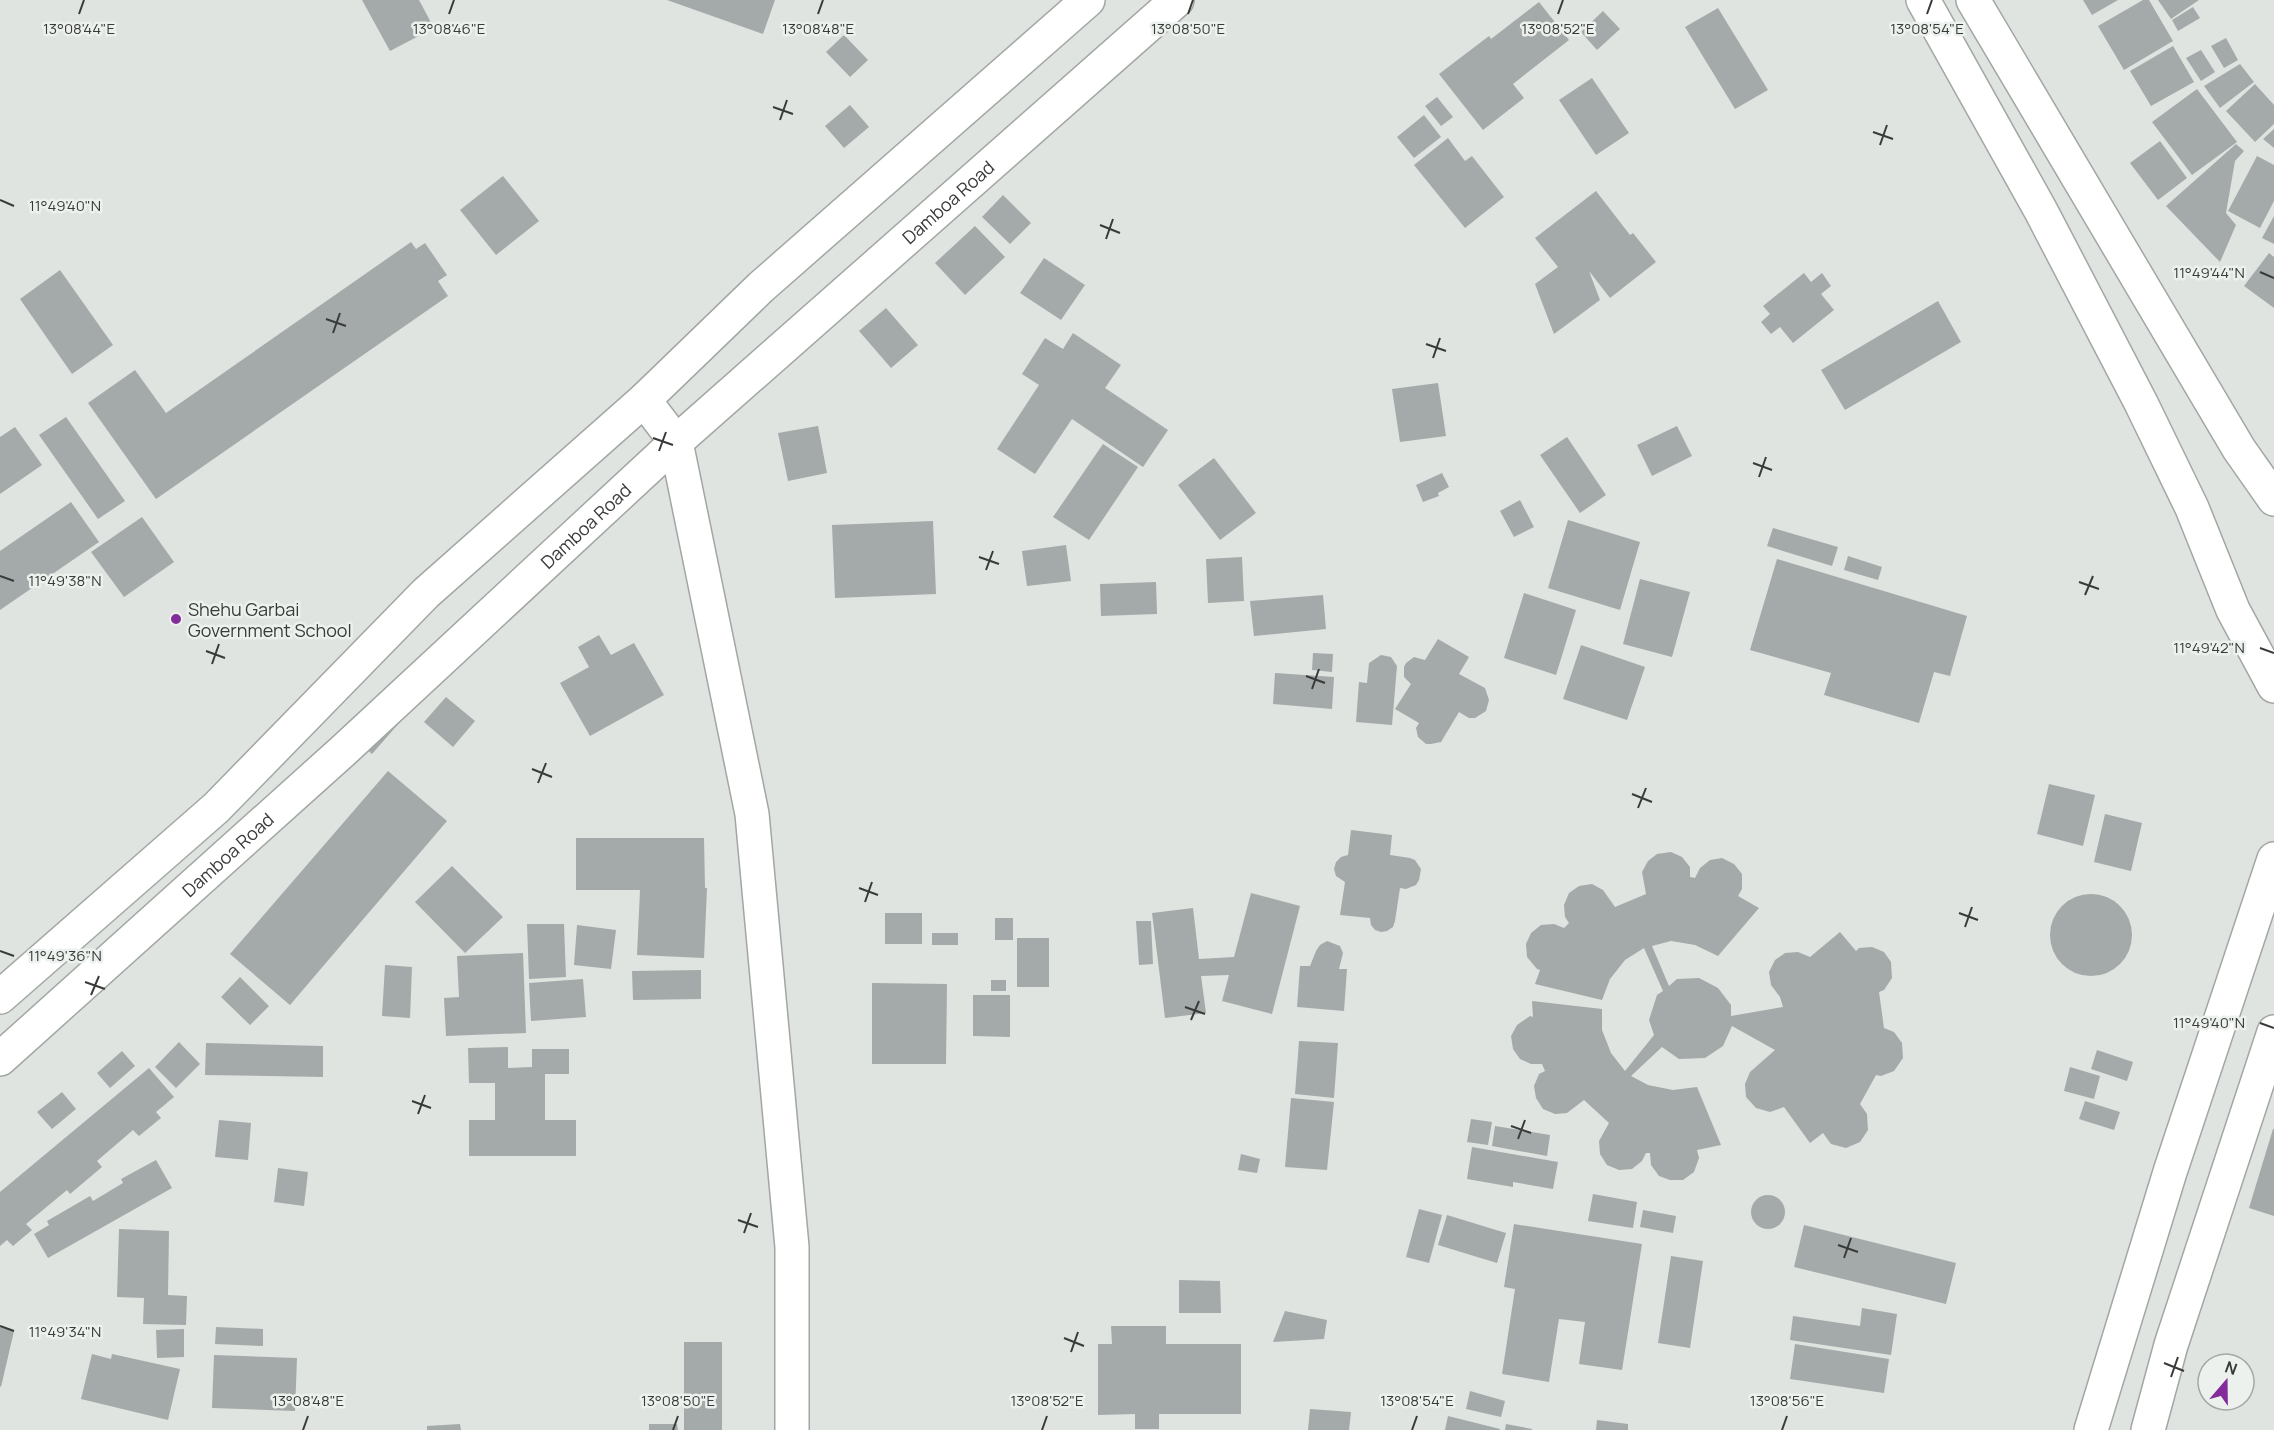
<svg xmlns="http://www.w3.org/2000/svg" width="2274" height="1430" font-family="Manrope,sans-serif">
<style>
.building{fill:#a4aaa9}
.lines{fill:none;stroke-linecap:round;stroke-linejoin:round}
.secondary-casing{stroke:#a2a7a3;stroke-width:36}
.primary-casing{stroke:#a2a7a3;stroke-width:36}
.secondary{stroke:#fff;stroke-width:33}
.primary{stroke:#fff;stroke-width:33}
.ticks{fill:none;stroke:#393b39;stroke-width:2}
.poi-dot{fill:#832c9a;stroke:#edf1ee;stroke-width:2}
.labels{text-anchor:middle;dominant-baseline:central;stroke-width:5;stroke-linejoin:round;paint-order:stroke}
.street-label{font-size:18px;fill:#393b39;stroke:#edf1ee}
.poi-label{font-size:18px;fill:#393b39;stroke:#edf1ee;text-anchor:start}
.ticks-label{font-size:15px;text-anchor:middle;fill:#393b39;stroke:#edf1ee;stroke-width:5;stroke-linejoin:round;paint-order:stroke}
</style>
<rect width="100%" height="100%" fill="#dfe4e0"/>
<!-- building -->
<path class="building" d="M 362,0 L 419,0 L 434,28 L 390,51 Z
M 667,0 L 775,0 L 763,34 Z
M 2083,0 L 2118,0 L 2092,15 Z
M 2143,0 L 2149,0 L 2173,41 L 2124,70 L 2098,26 Z
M 2158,0 L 2199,0 L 2171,19 Z
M 1539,2 L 1569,40 L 1513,84 L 1524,98 L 1483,130 L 1439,74 L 1489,36 L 1491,39 Z
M 2193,7 L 2200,18 L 2178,31 L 2172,20 Z
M 1718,8 L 1768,90 L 1735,109 L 1685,27 Z
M 1603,11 L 1620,29 L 1597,50 L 1581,32 Z
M 844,35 L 868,60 L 850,77 L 826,52 Z
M 2226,38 L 2238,60 L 2224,68 L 2211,46 Z
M 2173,46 L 2194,82 L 2151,106 L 2130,71 Z
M 2201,50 L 2215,72 L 2201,81 L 2186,58 Z
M 2240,64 L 2254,82 L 2220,108 L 2204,86 Z
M 1592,78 L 1629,133 L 1596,155 L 1559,100 Z
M 2255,84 L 2274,105 L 2274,124 L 2255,142 L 2226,111 Z
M 2197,89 L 2237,142 L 2192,175 L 2152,122 Z
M 1437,97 L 1453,117 L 1441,126 L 1425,106 Z
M 850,105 L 869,127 L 844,148 L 825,126 Z
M 1424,115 L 1441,137 L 1414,158 L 1397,137 Z
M 2274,129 L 2274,148 L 2263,139 Z
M 1448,138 L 1465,161 L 1472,156 L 1504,197 L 1465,228 L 1414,165 Z
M 2160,141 L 2187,178 L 2158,200 L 2130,163 Z
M 2236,144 L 2244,151 L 2235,161 L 2226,213 L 2236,225 L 2220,262 L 2166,206 Z
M 2257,156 L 2274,165 L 2274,201 L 2260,228 L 2228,211 Z
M 503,176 L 539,221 L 496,255 L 460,210 Z
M 1596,191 L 1630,235 L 1633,233 L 1656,262 L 1610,298 L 1589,271 L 1600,300 L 1554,334 L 1535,284 L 1558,267 L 1535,238 Z
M 1003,195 L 1031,223 L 1010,244 L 982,217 Z
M 2274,216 L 2274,244 L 2262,238 Z
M 975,226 L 1005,257 L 965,295 L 935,263 Z
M 411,242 L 416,249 L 425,243 L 447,275 L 438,281 L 448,296 L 156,499 L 88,403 L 135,370 L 166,413 Z
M 2269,253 L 2274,257 L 2274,308 L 2244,286 Z
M 1044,258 L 1085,285 L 1061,320 L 1020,293 Z
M 60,270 L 113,345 L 72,374 L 20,299 Z
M 1804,273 L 1811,282 L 1822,273 L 1831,286 L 1821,294 L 1834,310 L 1793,343 L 1780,327 L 1771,334 L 1761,322 L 1770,314 L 1763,306 Z
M 1938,301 L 1961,342 L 1845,410 L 1821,370 Z
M 886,308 L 918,345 L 891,368 L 859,331 Z
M 1073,333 L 1121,365 L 1105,388 L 1168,430 L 1143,467 L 1072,419 L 1035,474 L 997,449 L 1039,385 L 1022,374 L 1045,338 L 1063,349 Z
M 1438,383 L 1446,436 L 1400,442 L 1392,389 Z
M 66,417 L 125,501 L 98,519 L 39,435 Z
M 818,426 L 827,473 L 788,481 L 778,433 Z
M 1677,426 L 1692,456 L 1652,476 L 1637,445 Z
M 15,427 L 42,465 L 0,494 L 0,437 Z
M 1567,437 L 1606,495 L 1580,513 L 1540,455 Z
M 1103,444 L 1138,467 L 1089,540 L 1053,517 Z
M 1214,458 L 1256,513 L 1220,540 L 1178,485 Z
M 1442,473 L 1449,487 L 1438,493 L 1439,496 L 1423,502 L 1416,485 Z
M 1520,500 L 1534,527 L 1514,537 L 1500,511 Z
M 71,502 L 99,542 L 0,610 L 0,551 Z
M 142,517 L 174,562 L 124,597 L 91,552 Z
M 1568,520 L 1640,542 L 1620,610 L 1548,588 Z
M 933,521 L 936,594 L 835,598 L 832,525 Z
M 1773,528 L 1838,547 L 1832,566 L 1767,546 Z
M 1066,545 L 1071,581 L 1027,586 L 1022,551 Z
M 1848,556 L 1882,567 L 1878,580 L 1844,570 Z
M 1242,557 L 1244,601 L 1208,603 L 1206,559 Z
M 1777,559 L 1967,616 L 1950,676 L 1934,672 L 1919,723 L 1824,695 L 1831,673 L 1750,650 Z
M 1640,579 L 1690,592 L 1672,657 L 1623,644 Z
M 1156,582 L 1157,614 L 1101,616 L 1100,584 Z
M 1524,593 L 1576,610 L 1556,675 L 1504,658 Z
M 1323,595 L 1326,629 L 1254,636 L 1250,601 Z
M 599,635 L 611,655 L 634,643 L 664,695 L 590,736 L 560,683 L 589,667 L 578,647 Z
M 1438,639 L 1469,657 L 1459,674 L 1485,688 L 1489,700 L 1486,711 L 1475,718 L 1469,718 L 1459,712 L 1441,742 L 1431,744 L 1426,744 L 1418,737 L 1416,728 L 1419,723 L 1395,709 L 1411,684 L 1404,677 L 1404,667 L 1406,663 L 1414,657 L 1425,660 Z
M 1581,645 L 1645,667 L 1627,720 L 1563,699 Z
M 1313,653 L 1333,654 L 1332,672 L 1312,670 Z
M 1381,655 L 1391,657 L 1397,666 L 1392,725 L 1356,722 L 1359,682 L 1367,683 L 1369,663 Z
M 1275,673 L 1334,677 L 1332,709 L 1273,704 Z
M 446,697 L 475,721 L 453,747 L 424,722 Z
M 388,712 L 400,722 L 372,754 L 361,744 Z
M 388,771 L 447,821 L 290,1005 L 230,954 Z
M 2049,784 L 2095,795 L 2083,846 L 2037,834 Z
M 2105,814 L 2142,823 L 2131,871 L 2094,862 Z
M 1351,830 L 1392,835 L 1390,855 L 1410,858 L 1415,860 L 1421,869 L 1419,880 L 1416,885 L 1406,889 L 1400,888 L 1395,921 L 1393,927 L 1387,931 L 1381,932 L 1375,930 L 1371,925 L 1370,918 L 1340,915 L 1345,882 L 1336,876 L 1334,869 L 1336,862 L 1341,857 L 1348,855 Z
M 576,838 L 704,838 L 705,888 L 707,888 L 704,958 L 637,955 L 640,890 L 576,890 Z
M 1671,852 L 1682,857 L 1690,867 L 1690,877 L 1695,878 L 1700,868 L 1710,860 L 1722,858 L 1734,864 L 1742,874 L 1742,889 L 1738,896 L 1759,908 L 1718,956 L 1695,945 L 1671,941 L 1652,946 L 1669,986 L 1677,979 L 1699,978 L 1718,988 L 1731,1005 L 1731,1016 L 1783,1007 L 1780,997 L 1771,985 L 1769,972 L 1775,960 L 1785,953 L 1798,952 L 1810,957 L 1840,932 L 1856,951 L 1859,948 L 1872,947 L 1884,952 L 1891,962 L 1892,978 L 1884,990 L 1879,992 L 1884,1028 L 1894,1032 L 1902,1043 L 1903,1058 L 1894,1071 L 1881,1076 L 1876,1075 L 1860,1104 L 1867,1114 L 1868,1130 L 1860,1142 L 1846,1148 L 1831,1144 L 1823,1133 L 1810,1143 L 1784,1107 L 1770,1112 L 1756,1108 L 1746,1097 L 1745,1084 L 1750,1072 L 1775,1050 L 1732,1026 L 1723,1046 L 1705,1058 L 1679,1059 L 1662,1047 L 1631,1076 L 1648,1085 L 1673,1090 L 1697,1087 L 1721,1145 L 1697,1150 L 1699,1158 L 1694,1172 L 1683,1180 L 1670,1180 L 1659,1176 L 1651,1165 L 1650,1153 L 1646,1153 L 1642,1161 L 1632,1169 L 1619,1170 L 1607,1165 L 1600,1154 L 1599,1141 L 1609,1123 L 1584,1100 L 1567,1113 L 1555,1114 L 1543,1109 L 1536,1098 L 1534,1086 L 1539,1074 L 1545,1071 L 1542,1064 L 1531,1064 L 1520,1059 L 1513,1049 L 1511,1036 L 1517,1025 L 1530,1016 L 1533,1017 L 1532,1001 L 1602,1009 L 1602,1030 L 1611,1053 L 1625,1071 L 1654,1035 L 1649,1020 L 1657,995 L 1663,991 L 1644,948 L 1625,960 L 1610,979 L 1602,1000 L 1535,984 L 1540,970 L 1537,969 L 1527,957 L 1526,944 L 1531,933 L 1541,925 L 1554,924 L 1564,928 L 1569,923 L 1565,917 L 1564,905 L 1569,893 L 1579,886 L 1592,884 L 1603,890 L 1615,907 L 1646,894 L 1642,872 L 1648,861 L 1657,854 Z
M 452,866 L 503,917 L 465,953 L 415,902 Z
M 1251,893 L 1300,906 L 1272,1014 L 1222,1001 L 1229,975 L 1201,976 L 1206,1013 L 1165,1018 L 1152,913 L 1193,908 L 1199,959 L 1234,957 Z
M2050 935a41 41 0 1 1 82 0a41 41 0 1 1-82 0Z
M 885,913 L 922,913 L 922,944 L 885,944 Z
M 995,918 L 1013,918 L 1013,940 L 995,940 Z
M 1136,921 L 1151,921 L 1153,964 L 1139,965 Z
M 527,924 L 564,924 L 566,977 L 529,979 Z
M 577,925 L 616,930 L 611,969 L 574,965 Z
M 932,933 L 958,933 L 958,945 L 932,945 Z
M 1017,938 L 1049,938 L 1049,987 L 1017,987 Z
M 1327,941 L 1340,946 L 1343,953 L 1339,969 L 1347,969 L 1344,1011 L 1297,1007 L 1300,966 L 1310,966 L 1316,951 L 1320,945 Z
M 523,953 L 526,1033 L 446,1036 L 444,998 L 459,997 L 457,956 Z
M 385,965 L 412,967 L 410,1018 L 382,1016 Z
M 701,970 L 701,999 L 633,1000 L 632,971 Z
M 240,977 L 269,1006 L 250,1025 L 221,997 Z
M 583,979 L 586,1017 L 531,1021 L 529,983 Z
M 991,980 L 1006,980 L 1006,991 L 991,991 Z
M 872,983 L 947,984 L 946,1064 L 872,1064 Z
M 973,995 L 1010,995 L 1010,1037 L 973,1036 Z
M 1299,1041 L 1338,1043 L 1334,1098 L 1295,1094 Z
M 179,1042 L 200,1064 L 176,1088 L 155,1067 Z
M 206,1043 L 323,1046 L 323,1077 L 205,1075 Z
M 508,1047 L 508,1068 L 532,1067 L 532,1049 L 569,1049 L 569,1074 L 545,1074 L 545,1120 L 576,1120 L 576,1156 L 469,1156 L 469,1120 L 495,1120 L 495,1083 L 469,1083 L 468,1048 Z
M 2097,1050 L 2133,1062 L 2127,1081 L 2091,1069 Z
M 122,1051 L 135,1066 L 110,1088 L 97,1073 Z
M 2070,1067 L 2100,1076 L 2094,1099 L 2064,1091 Z
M 149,1068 L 174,1097 L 156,1112 L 161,1118 L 139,1136 L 133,1130 L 97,1161 L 102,1167 L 70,1194 L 67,1190 L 26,1224 L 32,1230 L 13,1246 L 7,1240 L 0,1246 L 0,1192 Z
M 62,1092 L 76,1109 L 52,1129 L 37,1112 Z
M 1291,1098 L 1334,1102 L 1327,1170 L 1285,1167 Z
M 2085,1101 L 2120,1112 L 2114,1130 L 2079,1119 Z
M 1471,1119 L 1492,1122 L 1488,1145 L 1467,1142 Z
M 219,1120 L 251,1123 L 248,1160 L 215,1157 Z
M 1495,1126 L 1550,1135 L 1547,1156 L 1492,1146 Z
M 2273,1129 L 2274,1129 L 2274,1216 L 2249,1208 Z
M 1472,1147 L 1558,1162 L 1553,1189 L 1513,1182 L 1513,1187 L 1467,1179 Z
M 1241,1154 L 1260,1159 L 1257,1173 L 1238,1170 Z
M 156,1160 L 172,1188 L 48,1258 L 34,1234 L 49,1225 L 47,1221 L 90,1196 L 93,1201 L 123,1183 L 121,1179 Z
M 278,1168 L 308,1172 L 304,1206 L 274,1202 Z
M 1593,1194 L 1637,1202 L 1633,1228 L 1588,1221 Z
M1751 1212a17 17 0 1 1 34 0a17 17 0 1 1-34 0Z
M 1419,1209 L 1442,1215 L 1429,1263 L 1406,1257 Z
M 1643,1210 L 1676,1216 L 1673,1233 L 1640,1227 Z
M 1447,1215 L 1506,1233 L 1497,1263 L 1438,1245 Z
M 1514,1224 L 1642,1244 L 1622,1370 L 1579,1364 L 1585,1322 L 1559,1319 L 1549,1382 L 1502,1374 L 1515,1289 L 1504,1287 Z
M 1804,1225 L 1956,1263 L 1946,1304 L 1794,1267 Z
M 119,1229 L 169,1231 L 168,1295 L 187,1296 L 186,1325 L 143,1324 L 144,1298 L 117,1297 Z
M 1671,1256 L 1703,1261 L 1690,1348 L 1658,1343 Z
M 1179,1280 L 1220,1281 L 1221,1313 L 1179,1313 Z
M 1862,1308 L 1897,1314 L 1891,1355 L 1790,1340 L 1793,1316 L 1860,1326 Z
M 1285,1311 L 1327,1320 L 1324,1339 L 1273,1342 Z
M 1111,1326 L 1166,1326 L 1166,1344 L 1241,1344 L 1241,1414 L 1159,1414 L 1159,1429 L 1135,1429 L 1135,1414 L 1098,1415 L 1098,1344 L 1112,1344 Z
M 0,1327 L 14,1331 L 1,1387 L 0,1386 Z
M 216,1327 L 263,1329 L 263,1346 L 215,1344 Z
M 184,1329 L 184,1357 L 157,1358 L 156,1330 Z
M 684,1342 L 722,1342 L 722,1430 L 684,1430 Z
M 1795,1344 L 1889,1359 L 1884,1393 L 1790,1379 Z
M 92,1354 L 111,1359 L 112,1354 L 180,1369 L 168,1420 L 81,1399 Z
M 214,1355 L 297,1358 L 295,1411 L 212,1408 Z
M 1470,1391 L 1505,1401 L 1501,1417 L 1466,1409 Z
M 1310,1409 L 1351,1412 L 1349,1430 L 1308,1430 Z
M 1448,1416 L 1500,1429 L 1500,1430 L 1445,1430 Z
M 1597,1420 L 1628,1424 L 1628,1430 L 1596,1430 Z
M 460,1424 L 461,1430 L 427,1430 L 427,1426 Z
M 649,1424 L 677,1424 L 678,1430 L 649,1430 Z
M 1506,1424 L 1532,1429 L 1532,1430 L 1505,1430 Z"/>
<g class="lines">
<defs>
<path id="secondary" d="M 644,400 L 676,442 L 752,814 L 792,1247 L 792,1430
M 2091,1430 L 2170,1172 L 2274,859
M 2148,1430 L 2171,1345 L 2274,1032"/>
<g id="primary">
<path d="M 1923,0 L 2041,211 L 2141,403 L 2192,508 L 2233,610 L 2274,686"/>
<path d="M 1973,0 L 2239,449 L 2274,499"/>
<path d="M 0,997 L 216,808 L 426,593 L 644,400 L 761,287 L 1088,0"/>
<path id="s1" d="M 0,1059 L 344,750 L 676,442 L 1177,0"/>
</g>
</defs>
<!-- secondary casing -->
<use href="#secondary" class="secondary-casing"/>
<!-- primary casing -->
<use href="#primary" class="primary-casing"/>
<!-- secondary -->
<use href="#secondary" class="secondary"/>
<!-- primary -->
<use href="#primary" class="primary"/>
</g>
<!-- ticks -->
<path class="ticks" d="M 79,14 L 84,0M 449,14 L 454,0M 818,14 L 823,0M 1188,14 L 1193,0M 1558,14 L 1563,0M 1927,14 L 1932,0M 773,107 L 793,114M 780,120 L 787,100M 1873,132 L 1893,139M 1880,145 L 1887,125M 0,200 L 14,206M 1100,225 L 1120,233M 1106,239 L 1113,219M 2260,272 L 2274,278M 326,319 L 346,326M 333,333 L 340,313M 1426,344 L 1446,351M 1433,358 L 1440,338M 653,438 L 673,445M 659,451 L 666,432M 1753,463 L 1772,470M 1759,477 L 1766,457M 979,557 L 999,564M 986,570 L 993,551M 0,576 L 14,581M 2079,582 L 2099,589M 2085,595 L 2093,576M 2260,648 L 2274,653M 206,651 L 225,658M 212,664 L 219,644M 1306,676 L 1325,683M 1312,689 L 1319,669M 532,769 L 552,777M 538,783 L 546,763M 1632,794 L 1652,802M 1638,808 L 1646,788M 859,888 L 878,895M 865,902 L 872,882M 1959,913 L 1978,920M 1965,927 L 1972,907M 0,951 L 14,956M 85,982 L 105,989M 91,995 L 99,976M 1185,1007 L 1205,1014M 1191,1020 L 1199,1001M 2260,1023 L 2274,1028M 412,1101 L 431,1108M 418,1114 L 425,1095M 1511,1126 L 1531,1133M 1518,1139 L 1525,1120M 738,1220 L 758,1227M 744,1233 L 751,1213M 1838,1245 L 1858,1252M 1844,1258 L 1851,1238M 0,1326 L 14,1331M 1064,1338 L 1084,1346M 1071,1352 L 1078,1332M 2164,1363 L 2184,1371M 2171,1377 L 2178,1357M 303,1430 L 308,1416M 673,1430 L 678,1416M 1042,1430 L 1047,1416M 1412,1430 L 1417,1416M 1782,1430 L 1787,1416"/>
<!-- markers -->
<circle class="poi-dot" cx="176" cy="619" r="6"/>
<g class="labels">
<!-- street labels -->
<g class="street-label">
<text stroke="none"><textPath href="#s1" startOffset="1278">Damboa Road</textPath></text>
<text stroke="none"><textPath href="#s1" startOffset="792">Damboa Road</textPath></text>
<text stroke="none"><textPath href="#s1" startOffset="306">Damboa Road</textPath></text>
</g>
<!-- poi labels -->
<g class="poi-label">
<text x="188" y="609">Shehu Garbai<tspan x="188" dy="21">Government School</tspan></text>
</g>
</g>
<g class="ticks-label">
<text x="79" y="34">13°08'44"E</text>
<text x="449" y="34">13°08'46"E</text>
<text x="818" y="34">13°08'48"E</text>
<text x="1188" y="34">13°08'50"E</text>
<text x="1558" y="34">13°08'52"E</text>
<text x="1927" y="34">13°08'54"E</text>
<text x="65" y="211">11°49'40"N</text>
<text x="2209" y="278">11°49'44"N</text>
<text x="65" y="586">11°49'38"N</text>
<text x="2209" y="653">11°49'42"N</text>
<text x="65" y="961">11°49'36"N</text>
<text x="2209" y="1028">11°49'40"N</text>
<text x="65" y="1337">11°49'34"N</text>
<text x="308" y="1406">13°08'48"E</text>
<text x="678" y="1406">13°08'50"E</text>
<text x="1047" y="1406">13°08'52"E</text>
<text x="1417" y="1406">13°08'54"E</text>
<text x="1787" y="1406">13°08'56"E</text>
</g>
<!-- north arrow -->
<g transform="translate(2226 1382) rotate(20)"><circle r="28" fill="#edf1ee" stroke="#a5a8a6" stroke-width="1.5"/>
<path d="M0-4.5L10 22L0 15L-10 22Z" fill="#832c9a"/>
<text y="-9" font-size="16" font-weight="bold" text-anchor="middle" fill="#393b39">N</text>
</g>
</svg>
